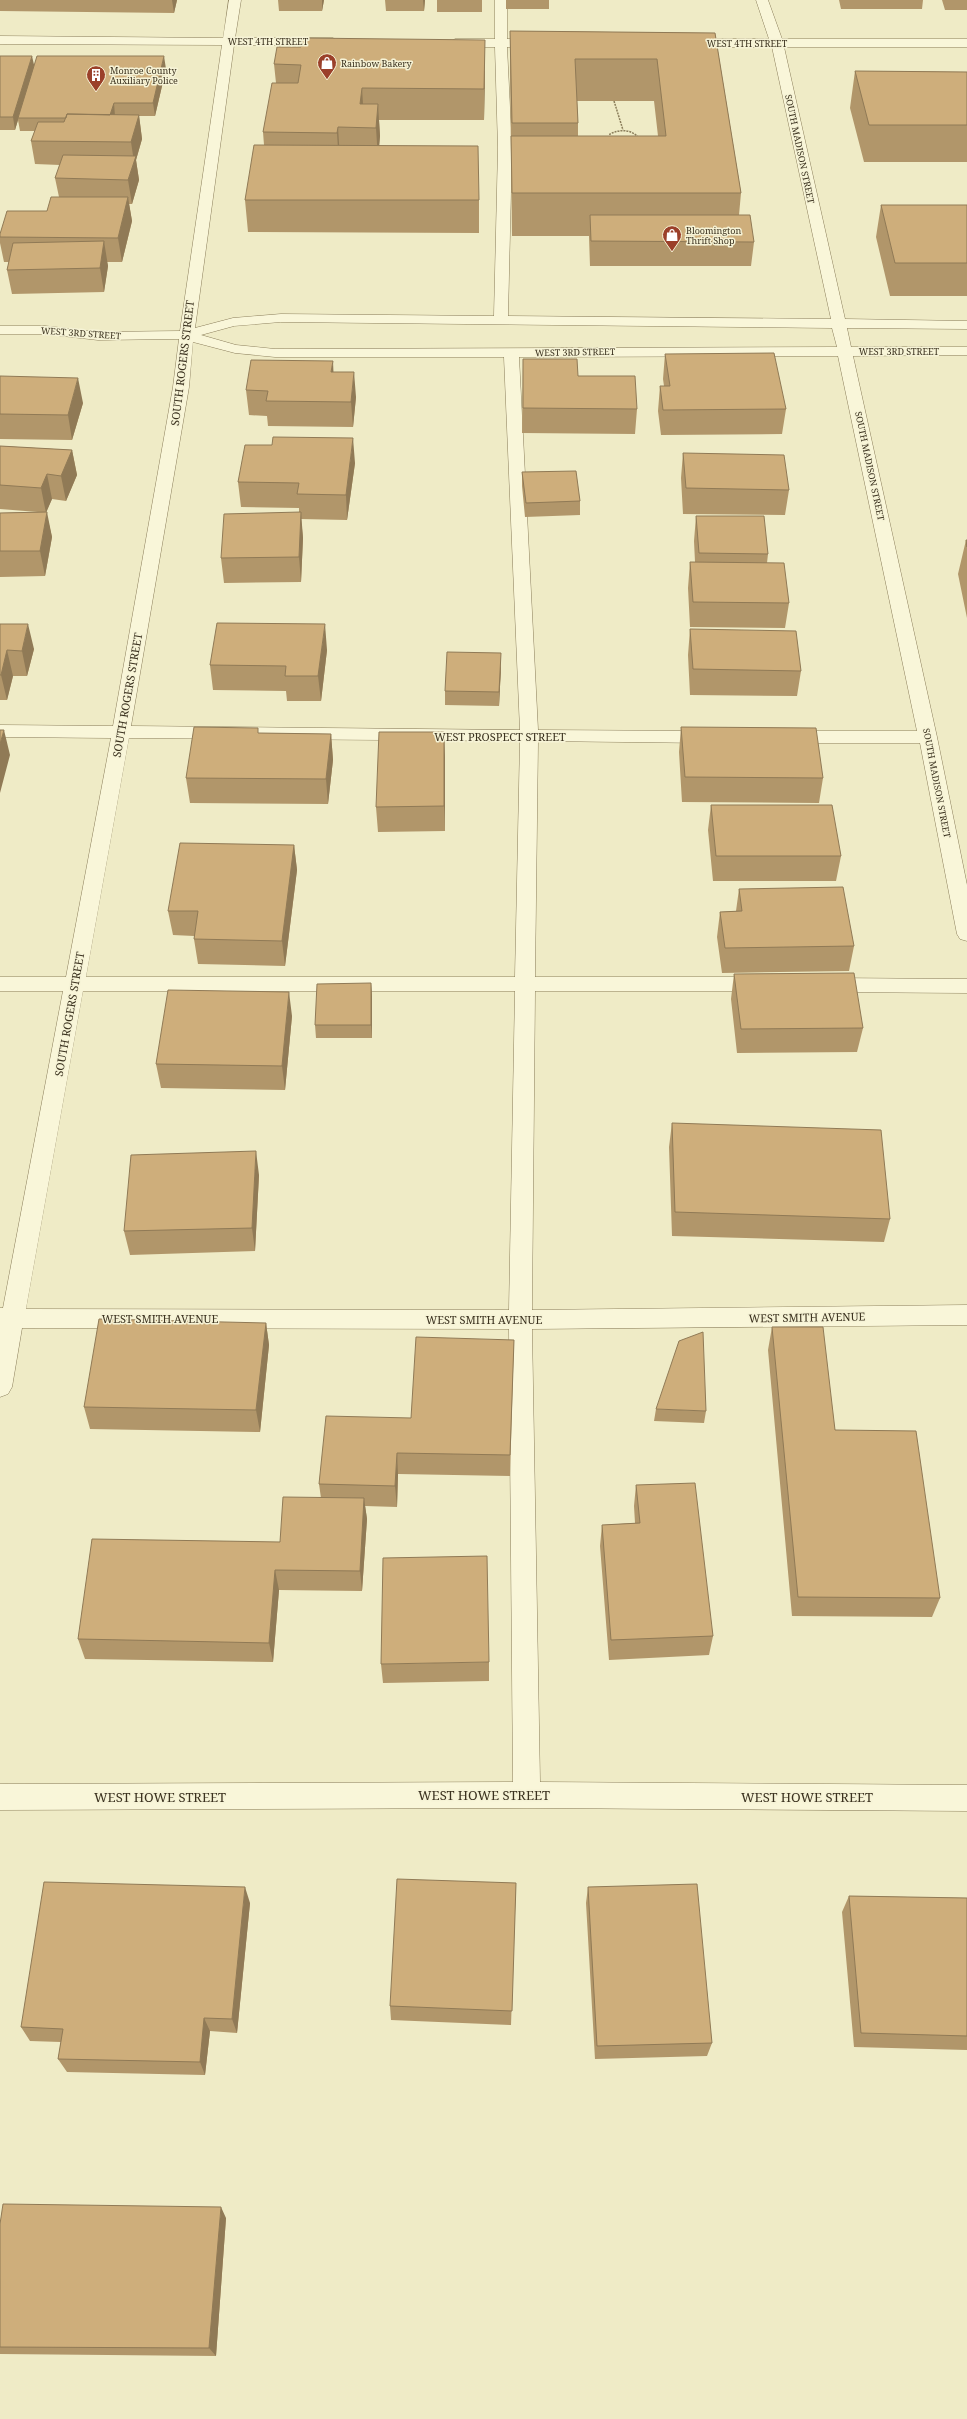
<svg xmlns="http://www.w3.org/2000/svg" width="967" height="2419" font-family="'Noto Serif',serif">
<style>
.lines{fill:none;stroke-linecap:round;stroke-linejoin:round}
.minor-casing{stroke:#8b7e5b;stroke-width:1}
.path{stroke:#8b7e5b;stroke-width:1.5;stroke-dasharray:2 1;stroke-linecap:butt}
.minor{fill:#f9f6d9;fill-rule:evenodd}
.wall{fill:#b1966a;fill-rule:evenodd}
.shaded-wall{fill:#907a56}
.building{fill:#ceae7b;stroke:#907a56}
.labels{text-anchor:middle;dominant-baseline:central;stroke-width:3;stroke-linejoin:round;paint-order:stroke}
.far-street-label{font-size:9px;fill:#3b321f;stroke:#f6f3d6}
.far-poi-label{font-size:9px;fill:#3b321f;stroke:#f6f3d6;text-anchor:start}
.street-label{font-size:11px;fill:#3b321f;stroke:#f6f3d6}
.near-street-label{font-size:13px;fill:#3b321f;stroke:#f6f3d6}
</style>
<rect width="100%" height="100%" fill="#efebc6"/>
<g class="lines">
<defs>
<path id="minor" d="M 229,0 L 241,0 L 235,38 L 333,38 L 339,42 L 333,46 L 234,45 L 195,328 L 233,318 L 281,314 L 494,316 L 498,148 L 495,47 L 455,47 L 449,43 L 455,39 L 495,39 L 495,0 L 507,0 L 507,39 L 541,39 L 547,43 L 541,47 L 507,47 L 512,148 L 508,316 L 831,319 L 772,47 L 687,47 L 681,43 L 687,39 L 769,39 L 756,0 L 768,0 L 782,39 L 967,39 L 967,47 L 784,47 L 845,319 L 967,321 L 967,329 L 847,328 L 851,347 L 967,347 L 967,355 L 853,356 L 937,737 L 967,885 L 967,941 L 960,939 L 957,934 L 920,743 L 788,743 L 782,741 L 779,737 L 782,733 L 788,731 L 917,731 L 838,356 L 519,357 L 538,730 L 709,731 L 715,733 L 718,737 L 715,741 L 709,743 L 538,741 L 535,977 L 763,977 L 770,979 L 773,984 L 770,989 L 763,991 L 535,991 L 532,1310 L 967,1305 L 967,1325 L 532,1329 L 540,1782 L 967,1785 L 967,1811 L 527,1808 L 0,1810 L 0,1784 L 513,1782 L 509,1329 L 22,1328 L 12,1387 L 8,1394 L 0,1397 L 0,1308 L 3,1308 L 63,991 L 0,991 L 0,977 L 66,977 L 111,738 L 0,737 L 0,725 L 113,726 L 173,387 L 179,339 L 98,340 L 45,334 L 0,334 L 0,326 L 45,326 L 98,332 L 180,331 L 222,45 L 0,44 L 0,36 L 223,38 ZM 281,322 L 832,328 L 837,347 L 275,349 L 236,345 L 201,335 L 234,326 ZM 193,342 L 235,353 L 275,357 L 504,357 L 520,730 L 131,726 L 189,387 ZM 129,738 L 520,741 L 515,977 L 86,977 ZM 83,991 L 515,991 L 509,1310 L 26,1309 Z
M 825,978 L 967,979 L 967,993 L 825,992 L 818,990 L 815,985 L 818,980 Z"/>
</defs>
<!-- minor casing -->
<use href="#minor" class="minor-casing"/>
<!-- path -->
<path class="path" d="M 614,101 L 623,130
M 609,138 L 610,134 C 620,129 631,129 639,138"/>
<!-- minor -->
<use href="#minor" class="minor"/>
</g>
<!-- wall -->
<path class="wall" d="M 0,0 L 177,0 L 174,13 L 0,11 Z
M 278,0 L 324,0 L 322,11 L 279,11 Z
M 385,0 L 425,0 L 424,11 L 386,11 Z
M 437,0 L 482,0 L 482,12 L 437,12 Z
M 506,0 L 549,0 L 549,9 L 506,9 Z
M 839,0 L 923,0 L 922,9 L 841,9 Z
M 942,0 L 967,0 L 967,10 L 945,10 Z
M 510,31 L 715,33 L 741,193 L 739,215 L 754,242 L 751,266 L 590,266 L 589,236 L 512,236 L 510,72 ZM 577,101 L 654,101 L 658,136 L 578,136 L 578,123 Z
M 301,47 L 485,71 L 484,120 L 379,120 L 380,136 L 379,146 L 479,200 L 479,233 L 248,232 L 245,200 L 264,145 L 263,132 L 276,83 L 274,64 Z
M 0,56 L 34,65 L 166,69 L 155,116 L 139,116 L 142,139 L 136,160 L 139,180 L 132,204 L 129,204 L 132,221 L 122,262 L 107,262 L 108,266 L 104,292 L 12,294 L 7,270 L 9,262 L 4,262 L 0,243 L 0,237 L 47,211 L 59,197 L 55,178 L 60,165 L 35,164 L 31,141 L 35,131 L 20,131 L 18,120 L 15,130 L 0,130 Z
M 855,71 L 967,72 L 967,162 L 864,162 L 850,108 Z
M 881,205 L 967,205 L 967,296 L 890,296 L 876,237 Z
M 665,354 L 786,409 L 782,434 L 661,435 L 658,411 L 660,386 L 664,386 L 663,379 Z
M 523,359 L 637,409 L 635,434 L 522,433 Z
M 333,372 L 356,397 L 353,427 L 268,426 L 267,416 L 249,415 L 246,390 Z
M 0,376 L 83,403 L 72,440 L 0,439 Z
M 272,445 L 355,463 L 347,520 L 301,519 L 303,538 L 301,582 L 224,583 L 221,558 L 299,512 L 299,508 L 241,507 L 238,482 Z
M 0,446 L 72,450 L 77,475 L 66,501 L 52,499 L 46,512 L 52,537 L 45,576 L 0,577 L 0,513 L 38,512 L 0,509 Z
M 683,453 L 789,490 L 785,515 L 683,514 L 681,478 Z
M 522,472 L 580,501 L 580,515 L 525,517 L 522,486 Z
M 696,516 L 768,554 L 767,563 L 789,603 L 785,628 L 690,627 L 688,588 L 690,562 L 695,562 L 694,541 Z
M 966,540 L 967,540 L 967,618 L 958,574 Z
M 0,624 L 34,649 L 27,676 L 13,676 L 7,700 L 0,700 Z
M 690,629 L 801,671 L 797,696 L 690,695 L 688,655 Z
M 327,650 L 321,701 L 287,701 L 286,691 L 213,690 L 210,665 Z
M 501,667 L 499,706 L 445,705 L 445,691 Z
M 681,727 L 823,778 L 819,803 L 682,802 L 679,752 Z
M 444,732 L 445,831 L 378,832 L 376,807 Z
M 259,733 L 331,734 L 333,760 L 328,804 L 190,803 L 186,778 Z
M 711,805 L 841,856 L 836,881 L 713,881 L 708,830 Z
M 294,845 L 297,870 L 285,966 L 198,964 L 194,939 L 194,936 L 173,935 L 168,911 Z
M 739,889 L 854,946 L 849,971 L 722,973 L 717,937 L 720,912 L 736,911 Z
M 734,974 L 863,1028 L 857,1052 L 737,1053 L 731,999 Z
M 371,983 L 372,997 L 372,1038 L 316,1038 L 315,1025 Z
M 292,1016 L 285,1090 L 161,1088 L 156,1064 Z
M 672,1123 L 890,1219 L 884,1242 L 672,1236 L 669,1147 Z
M 259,1175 L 255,1251 L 130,1255 L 124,1231 Z
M 266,1323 L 269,1345 L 260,1432 L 90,1429 L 84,1407 Z
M 772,1327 L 835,1430 L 940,1598 L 932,1617 L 792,1616 L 768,1350 Z
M 514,1340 L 510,1476 L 398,1474 L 397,1507 L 365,1506 L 367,1519 L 362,1591 L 279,1590 L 273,1662 L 85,1659 L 78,1639 L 280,1542 L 321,1498 L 319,1484 L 411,1418 Z
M 656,1409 L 706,1411 L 704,1423 L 654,1421 Z
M 636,1485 L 713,1636 L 709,1655 L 609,1660 L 600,1546 L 602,1525 L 635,1523 L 634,1506 Z
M 489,1662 L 489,1681 L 383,1683 L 381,1664 Z
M 516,1883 L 511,2025 L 391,2020 L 390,2006 Z
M 588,1887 L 712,2043 L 707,2056 L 595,2059 L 586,1903 Z
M 849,1896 L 967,1898 L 967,2050 L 854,2047 L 842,1912 Z
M 250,1903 L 237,2033 L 210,2031 L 205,2075 L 67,2072 L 58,2059 L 61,2042 L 30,2041 L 21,2027 Z
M 226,2218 L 216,2356 L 0,2354 L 0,2224 Z"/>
<!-- shaded-wall -->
<path class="shaded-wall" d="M 172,0 L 177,0 L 174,13 Z
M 322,0 L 324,0 L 322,11 Z
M 423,0 L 425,0 L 424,11 Z
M 485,40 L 485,71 L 484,120 L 484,89 Z
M 32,56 L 35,69 L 18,118 L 18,120 L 15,130 L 13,117 Z
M 164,56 L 166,69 L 155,116 L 153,103 Z
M 362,88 L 364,120 L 360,104 Z
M 114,103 L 115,116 L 109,118 Z
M 378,104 L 380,136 L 378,159 L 376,128 Z
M 139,115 L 142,139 L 136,160 L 139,180 L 132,204 L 128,180 L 134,162 L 131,142 Z
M 338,127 L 340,159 L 339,165 L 337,133 Z
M 128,197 L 132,221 L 122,262 L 118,238 Z
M 104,241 L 108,266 L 104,292 L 100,268 Z
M 333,361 L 334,385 L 331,372 Z
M 354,372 L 356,397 L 353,427 L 351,402 Z
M 78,378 L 83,403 L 72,440 L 68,415 Z
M 353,438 L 355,463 L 347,520 L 346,495 Z
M 72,450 L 77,475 L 66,501 L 61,476 Z
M 47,474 L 52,499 L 46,513 L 41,488 Z
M 47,512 L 52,537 L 45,576 L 40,551 Z
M 301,512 L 303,538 L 301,582 L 299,557 Z
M 28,624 L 34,649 L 27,676 L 22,651 Z
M 325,624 L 327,650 L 321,701 L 318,676 Z
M 7,650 L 13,676 L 7,700 L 1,675 Z
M 501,653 L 501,667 L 499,706 L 499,692 Z
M 4,730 L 10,755 L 0,793 L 0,744 Z
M 444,732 L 445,757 L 445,831 L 444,806 Z
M 331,734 L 333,760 L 328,804 L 326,779 Z
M 294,845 L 297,870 L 285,966 L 282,941 Z
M 371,983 L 372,997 L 372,1038 L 371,1025 Z
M 289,992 L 292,1016 L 285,1090 L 282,1066 Z
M 256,1151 L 259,1175 L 255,1251 L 252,1228 Z
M 266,1323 L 269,1345 L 260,1432 L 256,1410 Z
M 397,1453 L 398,1474 L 397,1507 L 395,1486 Z
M 364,1498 L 367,1519 L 362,1591 L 360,1571 Z
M 275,1570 L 279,1590 L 273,1662 L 269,1643 Z
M 245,1887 L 250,1903 L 237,2033 L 232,2019 Z
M 204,2018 L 210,2031 L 205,2075 L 200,2062 Z
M 221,2207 L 226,2218 L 216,2356 L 209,2348 Z"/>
<!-- building -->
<path class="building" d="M 510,31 L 715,33 L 741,193 L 512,193 L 511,136 L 666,136 L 657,59 L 575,59 L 578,123 L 512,123 Z
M 303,38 L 485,40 L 484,89 L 362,88 L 360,104 L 378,104 L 376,128 L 338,127 L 337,133 L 263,132 L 272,83 L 298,83 L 301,65 L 274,64 L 277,47 L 301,47 Z
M 0,56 L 32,56 L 13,117 L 0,117 Z
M 37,56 L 164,56 L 153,103 L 114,103 L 110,115 L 67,114 L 66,118 L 18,118 Z
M 855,71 L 967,72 L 967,125 L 869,125 Z
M 67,114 L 139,115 L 131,142 L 31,141 L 38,122 L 64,122 Z
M 254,145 L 478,146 L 479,200 L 245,200 Z
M 63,155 L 136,156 L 128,180 L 55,178 Z
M 51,197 L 128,197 L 118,238 L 0,237 L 0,234 L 7,211 L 47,211 Z
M 881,205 L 967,205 L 967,263 L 895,263 Z
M 590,215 L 750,215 L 754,242 L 591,241 Z
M 104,241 L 100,268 L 7,270 L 13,243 Z
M 774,353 L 786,409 L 663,410 L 660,386 L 670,386 L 665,354 Z
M 523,359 L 577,359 L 578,376 L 635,376 L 637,409 L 523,408 Z
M 251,360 L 333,361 L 331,372 L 354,372 L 351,402 L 266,401 L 268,391 L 246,390 Z
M 0,376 L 78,378 L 68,415 L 0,414 Z
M 273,437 L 353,438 L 346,495 L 297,494 L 299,483 L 238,482 L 245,445 L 272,445 Z
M 0,446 L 72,450 L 61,476 L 47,474 L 41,488 L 0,485 Z
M 683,453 L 784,455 L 789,490 L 686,488 Z
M 576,471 L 580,501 L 526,503 L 522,472 Z
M 47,512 L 40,551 L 0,551 L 0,513 Z
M 301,512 L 299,557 L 221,558 L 224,514 Z
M 696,516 L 764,516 L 768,554 L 699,553 Z
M 966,540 L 967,540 L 967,547 Z
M 690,562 L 784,563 L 789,603 L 693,602 Z
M 217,623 L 325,624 L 318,676 L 285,676 L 286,666 L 210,665 Z
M 0,624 L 28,624 L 22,651 L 7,650 L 1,675 L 0,675 Z
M 690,629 L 796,631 L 801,671 L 693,669 Z
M 447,652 L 501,653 L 499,692 L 445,691 Z
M 194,727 L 258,728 L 258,733 L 331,734 L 326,779 L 186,778 Z
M 681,727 L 816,728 L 823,778 L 685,777 Z
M 0,730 L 4,730 L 0,744 Z
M 379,732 L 444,732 L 444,806 L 376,807 Z
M 711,805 L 832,805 L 841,856 L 716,856 Z
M 180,843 L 294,845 L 282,941 L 194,939 L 198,911 L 168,911 Z
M 843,887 L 854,946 L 725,948 L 720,912 L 742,911 L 739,889 Z
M 854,973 L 863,1028 L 741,1029 L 734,974 Z
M 371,983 L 371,1025 L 315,1025 L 317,984 Z
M 168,990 L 289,992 L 282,1066 L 156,1064 Z
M 672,1123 L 881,1130 L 890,1219 L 675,1212 Z
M 256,1151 L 252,1228 L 124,1231 L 131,1155 Z
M 99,1319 L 266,1323 L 256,1410 L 84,1407 Z
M 772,1327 L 823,1327 L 835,1430 L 916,1431 L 940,1598 L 798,1597 Z
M 703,1332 L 706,1411 L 656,1409 L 679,1341 Z
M 416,1337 L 514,1340 L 510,1455 L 397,1453 L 395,1486 L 319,1484 L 326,1416 L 411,1418 Z
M 695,1483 L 713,1636 L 611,1640 L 602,1525 L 640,1523 L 636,1485 Z
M 283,1497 L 364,1498 L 360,1571 L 275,1570 L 269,1643 L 78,1639 L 92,1539 L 280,1542 Z
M 487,1556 L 489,1662 L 381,1664 L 383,1558 Z
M 397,1879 L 516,1883 L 512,2011 L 390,2006 Z
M 44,1882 L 245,1887 L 232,2019 L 204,2018 L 200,2062 L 58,2059 L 63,2029 L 21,2027 Z
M 697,1884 L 712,2043 L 597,2046 L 588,1887 Z
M 849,1896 L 967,1898 L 967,2036 L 861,2033 Z
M 3,2204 L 221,2207 L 209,2348 L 0,2347 L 0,2224 Z"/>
<!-- icons -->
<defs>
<symbol id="shop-pin" viewBox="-11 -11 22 30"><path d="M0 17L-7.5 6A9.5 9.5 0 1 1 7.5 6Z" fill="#9b402a" stroke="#f6f3d6"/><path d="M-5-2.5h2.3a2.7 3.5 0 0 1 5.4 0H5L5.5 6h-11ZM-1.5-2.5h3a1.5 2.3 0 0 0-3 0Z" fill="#fff"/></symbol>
<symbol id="building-pin" viewBox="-11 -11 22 30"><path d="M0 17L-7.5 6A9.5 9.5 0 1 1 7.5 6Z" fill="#9b402a" stroke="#f6f3d6"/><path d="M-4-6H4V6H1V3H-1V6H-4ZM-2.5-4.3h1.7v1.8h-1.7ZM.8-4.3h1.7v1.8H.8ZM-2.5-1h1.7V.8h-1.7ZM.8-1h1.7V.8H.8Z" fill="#fff"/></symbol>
</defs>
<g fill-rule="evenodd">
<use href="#shop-pin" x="316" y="52" width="22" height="30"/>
<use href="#building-pin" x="85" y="64" width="22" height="30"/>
<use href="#shop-pin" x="661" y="224" width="22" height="30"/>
</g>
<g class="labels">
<!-- far-street labels -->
<g class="far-street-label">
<text x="268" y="41">WEST 4TH STREET</text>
<text x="747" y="43">WEST 4TH STREET</text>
<text transform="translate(800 149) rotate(78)">SOUTH MADISON STREET</text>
<text transform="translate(81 333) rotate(4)">WEST 3RD STREET</text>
<text x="899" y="351">WEST 3RD STREET</text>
<text transform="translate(575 352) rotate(-1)">WEST 3RD STREET</text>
<text transform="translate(870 466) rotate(78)">SOUTH MADISON STREET</text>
<text transform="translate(937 783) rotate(79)">SOUTH MADISON STREET</text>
</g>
<!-- far-poi labels -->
<g class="far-poi-label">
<text x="341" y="63">Rainbow Bakery</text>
<text x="110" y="70">Monroe County<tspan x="110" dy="10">Auxiliary Police</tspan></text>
<text x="686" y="230">Bloomington<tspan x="686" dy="10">Thrift Shop</tspan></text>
</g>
<!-- street labels -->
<g class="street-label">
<text transform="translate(182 363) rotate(-83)">SOUTH ROGERS STREET</text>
<text transform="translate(127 695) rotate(-80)">SOUTH ROGERS STREET</text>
<text x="500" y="736">WEST PROSPECT STREET</text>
<text transform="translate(69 1014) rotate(-80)">SOUTH ROGERS STREET</text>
<text transform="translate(807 1317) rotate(-1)">WEST SMITH AVENUE</text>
<text x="160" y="1318">WEST SMITH AVENUE</text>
<text x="484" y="1319">WEST SMITH AVENUE</text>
</g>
<!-- near-street labels -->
<g class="near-street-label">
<text x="484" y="1795">WEST HOWE STREET</text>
<text x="160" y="1797">WEST HOWE STREET</text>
<text x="807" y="1797">WEST HOWE STREET</text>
</g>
</g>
</svg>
